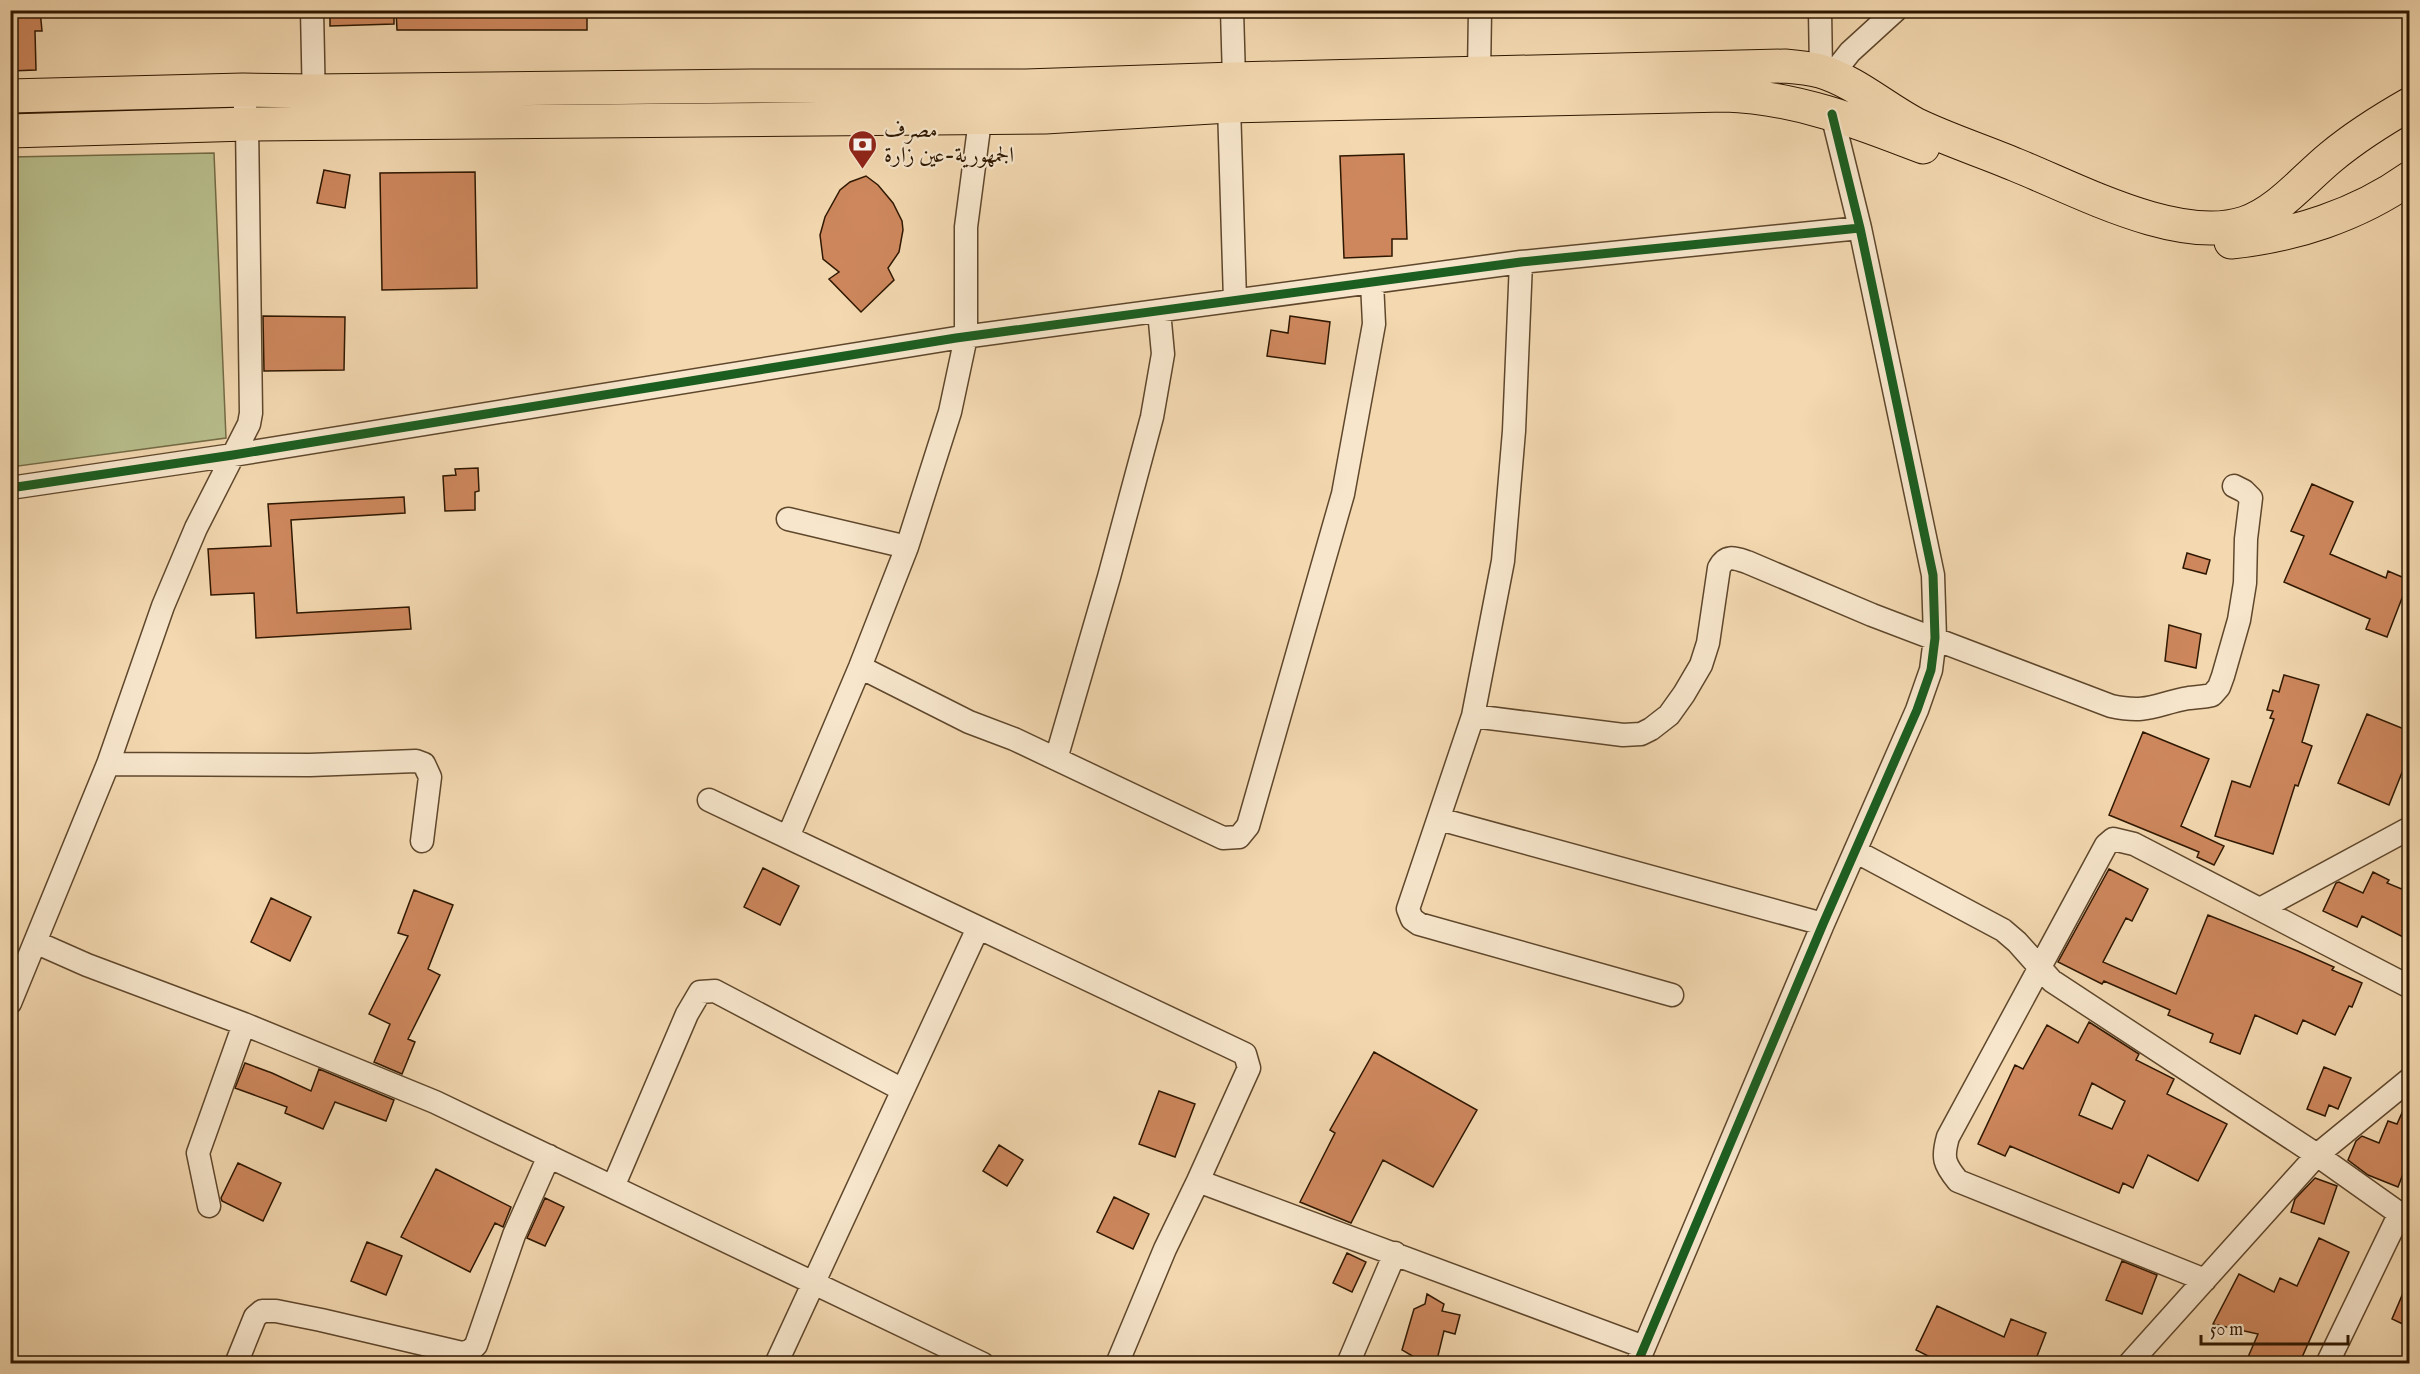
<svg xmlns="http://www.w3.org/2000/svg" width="2420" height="1374" font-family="'IM FELL English',Amiri,serif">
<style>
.green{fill:#b8bf8d;stroke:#736b46;stroke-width:1.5}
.building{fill:#ce875d;stroke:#2e1700;stroke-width:1.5;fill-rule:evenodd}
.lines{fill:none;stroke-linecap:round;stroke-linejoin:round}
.street-casing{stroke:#5f472c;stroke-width:25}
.highway-casing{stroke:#2e1700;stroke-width:35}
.street{stroke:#f7e6cc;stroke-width:22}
.highway{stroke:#f3d8b0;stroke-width:33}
.cycleway-casing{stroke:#f7e6cc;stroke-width:13}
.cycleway{stroke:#1b5e20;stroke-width:9}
.labels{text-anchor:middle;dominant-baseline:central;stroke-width:4.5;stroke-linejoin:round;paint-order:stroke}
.poi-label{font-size:22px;fill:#2e1700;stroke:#f7e6cc;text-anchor:start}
</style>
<rect width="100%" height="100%" fill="#f3d8b0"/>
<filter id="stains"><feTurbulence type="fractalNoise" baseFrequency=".00333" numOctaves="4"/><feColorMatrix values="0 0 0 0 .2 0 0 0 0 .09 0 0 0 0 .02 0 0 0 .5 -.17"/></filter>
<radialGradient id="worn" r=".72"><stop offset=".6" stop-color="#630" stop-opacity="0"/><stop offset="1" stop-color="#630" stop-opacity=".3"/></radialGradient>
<!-- green -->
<path class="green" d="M 214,153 L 226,438 L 11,467 L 11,157 Z"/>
<!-- building -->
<path class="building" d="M 13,10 L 40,10 L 42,31 L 35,31 L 36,70 L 10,71 L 10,49 L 15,49 Z
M 330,10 L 394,10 L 394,24 L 330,26 Z
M 396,10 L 587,10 L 587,30 L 397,30 Z
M 1404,154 L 1407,239 L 1392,239 L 1392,256 L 1344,258 L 1340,156 Z
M 324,170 L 350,175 L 345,208 L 317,203 Z
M 475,172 L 477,288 L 382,290 L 380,173 Z
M 866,176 L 878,185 L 893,203 L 902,221 L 903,230 L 899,252 L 888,268 L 894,280 L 861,312 L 829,279 L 839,272 L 823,259 L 820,235 L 825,217 L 840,190 L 850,182 Z
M 263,316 L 345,317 L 344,370 L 264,371 Z
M 1290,316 L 1330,322 L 1325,364 L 1267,356 L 1271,330 L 1288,333 Z
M 478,468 L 479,491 L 475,492 L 475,510 L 445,511 L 443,476 L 456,475 L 455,469 Z
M 2312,484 L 2353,502 L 2330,554 L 2386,578 L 2388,571 L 2409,580 L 2387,637 L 2366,629 L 2370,619 L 2284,582 L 2304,536 L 2291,531 Z
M 404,497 L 405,513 L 291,520 L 297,613 L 409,607 L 411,629 L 256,638 L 254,593 L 211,595 L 208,549 L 271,546 L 268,504 Z
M 2187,553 L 2210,560 L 2206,574 L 2183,568 Z
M 2169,625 L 2201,634 L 2196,668 L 2165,661 Z
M 2284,675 L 2319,685 L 2302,742 L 2312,746 L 2298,786 L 2295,785 L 2273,854 L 2215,836 L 2232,781 L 2250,787 L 2274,719 L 2270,718 L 2273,711 L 2267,710 L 2273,690 L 2279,692 Z
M 2367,714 L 2409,731 L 2409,755 L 2389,805 L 2338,783 Z
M 2143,732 L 2209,759 L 2181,826 L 2224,846 L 2214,865 L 2197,857 L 2199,852 L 2109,815 Z
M 763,868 L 799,886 L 780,925 L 744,907 Z
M 2109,869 L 2148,889 L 2132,921 L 2126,918 L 2103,962 L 2176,994 L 2208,915 L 2298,951 L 2334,967 L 2332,970 L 2362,983 L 2352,1007 L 2349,1006 L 2335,1035 L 2303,1020 L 2297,1034 L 2255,1015 L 2240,1054 L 2210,1042 L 2213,1034 L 2168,1015 L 2170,1010 L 2104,981 L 2102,984 L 2058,962 Z
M 2373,872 L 2389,880 L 2387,883 L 2409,892 L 2409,940 L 2362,916 L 2357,927 L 2323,911 L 2336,883 L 2339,882 L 2363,893 Z
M 414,890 L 453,905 L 428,969 L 440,975 L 408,1039 L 415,1042 L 402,1074 L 374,1062 L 390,1024 L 369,1014 L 408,936 L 398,933 Z
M 271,898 L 311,917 L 290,961 L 251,942 Z
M 2089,1022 L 2139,1054 L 2136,1060 L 2174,1079 L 2167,1094 L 2227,1124 L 2198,1181 L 2148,1155 L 2133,1188 L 2123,1183 L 2119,1193 L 2010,1146 L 2005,1156 L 1978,1144 L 2015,1065 L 2023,1069 L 2047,1025 L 2078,1043 ZM 2092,1083 L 2125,1101 L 2112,1129 L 2079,1115 Z
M 1374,1052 L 1477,1110 L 1433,1187 L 1383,1160 L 1351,1223 L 1300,1202 L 1335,1133 L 1330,1130 Z
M 245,1063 L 272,1073 L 311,1091 L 319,1069 L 394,1100 L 386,1121 L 335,1102 L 323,1129 L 285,1113 L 287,1107 L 235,1088 Z
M 2324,1067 L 2351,1078 L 2338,1109 L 2329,1105 L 2325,1116 L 2307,1109 Z
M 1159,1091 L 1195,1104 L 1175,1157 L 1139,1144 Z
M 2409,1097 L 2409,1158 L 2398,1187 L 2368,1175 L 2348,1160 L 2356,1141 L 2362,1136 L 2379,1143 L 2388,1121 L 2397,1124 Z
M 999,1145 L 1023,1160 L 1007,1186 L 983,1171 Z
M 238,1163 L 281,1183 L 263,1221 L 222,1201 L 221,1198 Z
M 436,1169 L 511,1207 L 503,1227 L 495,1223 L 470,1272 L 401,1237 Z
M 2315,1178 L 2337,1186 L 2324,1224 L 2291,1212 L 2295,1199 Z
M 1114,1197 L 1149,1214 L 1133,1249 L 1097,1232 Z
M 545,1198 L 564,1207 L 545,1246 L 527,1238 Z
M 2319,1238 L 2349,1252 L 2299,1364 L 2245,1364 L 2258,1334 L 2213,1324 L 2239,1274 L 2274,1292 L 2280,1278 L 2297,1286 Z
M 367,1242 L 402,1256 L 386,1295 L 351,1281 Z
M 1347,1253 L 1366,1262 L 1352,1292 L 1333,1283 Z
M 2122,1261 L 2157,1275 L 2142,1314 L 2106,1300 Z
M 2409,1279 L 2409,1327 L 2392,1319 Z
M 1427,1294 L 1444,1304 L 1442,1311 L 1460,1315 L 1455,1334 L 1444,1331 L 1436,1364 L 1426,1364 L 1402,1350 L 1414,1309 L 1425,1304 Z
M 1937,1306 L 2004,1337 L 2011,1319 L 2046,1333 L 2034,1364 L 1944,1364 L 1916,1350 Z"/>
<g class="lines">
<defs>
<path id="street" d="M 312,10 L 314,105
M 1232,10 L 1234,79
M 1820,10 L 1821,71
M 1479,74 L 1480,10
M 1831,76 L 1850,52 L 1896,10
M 1229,106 L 1235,300
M 1521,262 L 1514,431 L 1503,561 L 1473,716 L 1408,909 L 1412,919 L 1419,924 L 1672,995
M 10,488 L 233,455 L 956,338 L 1521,262 L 1860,228
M 788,519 L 907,547
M 860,667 L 969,722 L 1014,739 L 1223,838 L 1239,837 L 1248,826 L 1343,494 L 1374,324 L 1372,282
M 1473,716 L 1623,735 L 1641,734 L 1651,729 L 1669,715 L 1684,694 L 1701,665 L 1708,643 L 1719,568 C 1726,554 1735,558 1747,562 L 1872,615 L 2111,706 C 2149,714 2155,704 2189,698 C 2197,697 2204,697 2212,695 L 2219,687 L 2223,676 L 2239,620 L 2245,583 L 2246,539 L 2251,498 L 2244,491 L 2234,486
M 1056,759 L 1109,577 L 1152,417 L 1163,354 L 1159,311
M 108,764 L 310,765 L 416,761 L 424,764 L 430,777 L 422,841
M 709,800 L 1245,1054 L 1249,1068 L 1198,1181
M 1439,819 L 1823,924
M 788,837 L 860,667 L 907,547 L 950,412 L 966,337 L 966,227 L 982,105
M 1855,851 L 2003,930 L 2017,942 L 2052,981 L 2317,1155 L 2410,1221
M 2262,908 L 2410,828
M 35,942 L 87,965 L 244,1024 L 435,1102 L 983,1364
M 10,1003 L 108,764 L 163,606 L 196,528 L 249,424 L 251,413 L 247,124 L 243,90
M 613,1187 L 687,1014 L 700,992 L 715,991 L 903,1090
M 209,1206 L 198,1153 L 244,1024
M 2205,1280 L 1958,1181 C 1944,1164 1942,1158 1948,1137 L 2106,845 L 2113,839 L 2134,844 L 2410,987
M 236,1364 L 255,1317 L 262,1311 L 276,1311 L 321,1320 L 462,1353 L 470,1351 L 476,1345 L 514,1235 L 549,1156
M 776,1364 L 978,928
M 1117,1364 L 1165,1249 L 1198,1181 L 1644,1347
M 1348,1364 L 1395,1253
M 1637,1364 L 1823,924 L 1917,710 L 1931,670 L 1935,638 L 1933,575 L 1860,228 L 1832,114
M 2129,1364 L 2317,1155 L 2410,1079
M 2327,1364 L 2399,1215"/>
<path id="highway" d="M 10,96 L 243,90 L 314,91 L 752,86 L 1026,86 L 1234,79 L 1785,66 C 1797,67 1809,68 1820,71 C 1856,82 1883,107 1915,124 C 1948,140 1983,151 2016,165 C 2078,190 2179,245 2245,223 C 2279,211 2303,180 2331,157 C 2355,137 2382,120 2410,104
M 10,131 L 247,124 L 1045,117 L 1229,106 L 1725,95 C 1795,97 1859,122 1923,147
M 2231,242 C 2293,236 2358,215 2410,178"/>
</defs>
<!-- street casing -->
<use href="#street" class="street-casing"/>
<!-- highway casing -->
<use href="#highway" class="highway-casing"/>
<!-- street -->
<use href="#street" class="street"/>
<!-- highway -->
<use href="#highway" class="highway"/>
<defs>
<path id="cycleway" d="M 10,488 L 233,455 L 956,338 L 1521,262 L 1860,228
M 1637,1364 L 1823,924 L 1917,710 L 1931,670 L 1935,638 L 1933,575 L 1860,228 L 1832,114"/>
</defs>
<!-- cycleway casing -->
<use href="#cycleway" class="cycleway-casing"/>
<!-- cycleway -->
<use href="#cycleway" class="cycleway"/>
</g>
<!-- icons -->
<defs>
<symbol id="bank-pin" viewBox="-11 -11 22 30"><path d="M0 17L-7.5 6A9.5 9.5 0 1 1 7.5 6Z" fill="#8f2418" stroke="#f7e6cc"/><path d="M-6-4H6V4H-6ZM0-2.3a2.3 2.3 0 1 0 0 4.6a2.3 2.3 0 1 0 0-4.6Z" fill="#fff"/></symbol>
</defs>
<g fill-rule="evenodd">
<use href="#bank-pin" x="846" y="128" width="33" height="45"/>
</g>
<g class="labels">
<!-- poi labels -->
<g class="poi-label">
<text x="884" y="131">مصرف<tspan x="884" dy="25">الجمهورية-عين زارة</tspan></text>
</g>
</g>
<!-- margin -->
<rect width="2420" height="1374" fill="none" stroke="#f3d8b0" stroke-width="36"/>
<rect x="12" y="12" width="2396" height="1350" fill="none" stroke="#2e1700" stroke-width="3"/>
<rect x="18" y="18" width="2384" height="1338" fill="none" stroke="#2e1700" stroke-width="1.5"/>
<!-- scale -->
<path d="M2201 1335v9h147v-9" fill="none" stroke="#2e1700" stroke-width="3"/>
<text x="2210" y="1335" font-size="18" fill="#2e1700" stroke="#f7e6cc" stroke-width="4.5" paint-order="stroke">50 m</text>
<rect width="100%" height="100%" filter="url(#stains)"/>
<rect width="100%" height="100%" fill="url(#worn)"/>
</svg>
